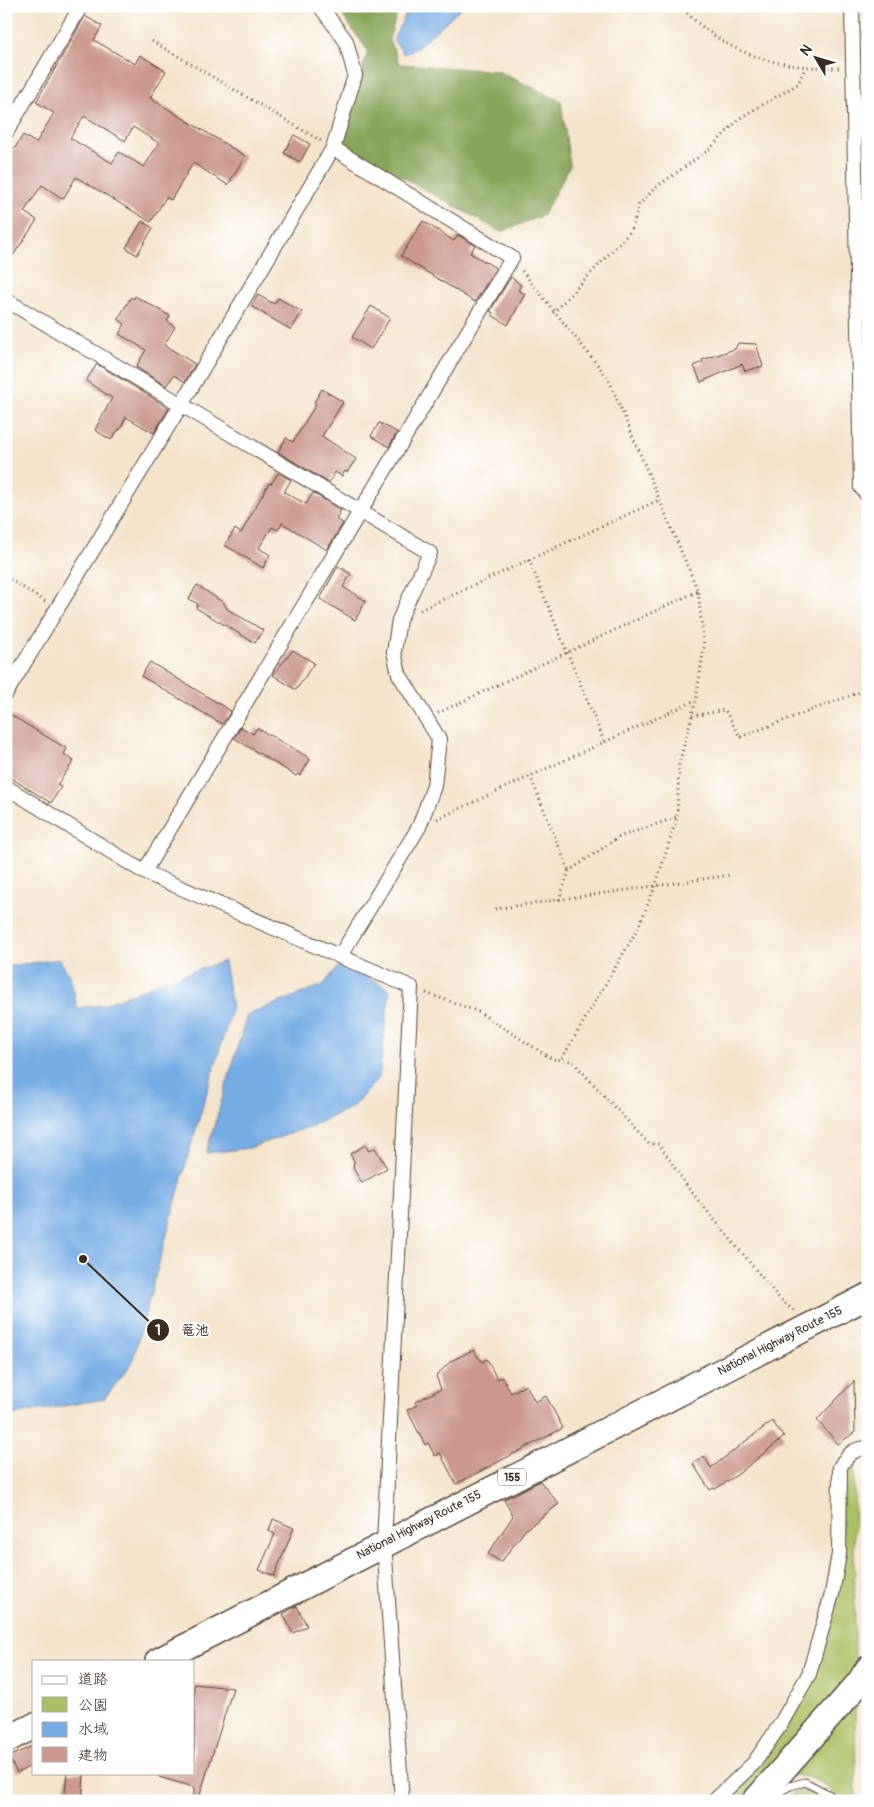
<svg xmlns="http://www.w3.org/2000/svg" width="874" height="1807" font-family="Pangolin,'Klee One',sans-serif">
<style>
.green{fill:#abc064;stroke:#737541}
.forest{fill:#88a65a;stroke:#62683c}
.water{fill:#75ace4;stroke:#586b81}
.building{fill:#cb988d;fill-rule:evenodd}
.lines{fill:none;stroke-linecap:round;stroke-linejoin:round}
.lane-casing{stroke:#574638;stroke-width:9}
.street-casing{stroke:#574638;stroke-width:16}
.highway-casing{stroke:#574638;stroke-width:28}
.path{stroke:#574638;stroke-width:3;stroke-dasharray:1 4;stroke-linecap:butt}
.lane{stroke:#fff;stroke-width:7}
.street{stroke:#fff;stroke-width:14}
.highway{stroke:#fff;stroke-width:25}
.labels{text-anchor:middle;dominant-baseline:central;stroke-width:4;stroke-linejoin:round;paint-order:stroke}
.shield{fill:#fff;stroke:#766a62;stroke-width:1}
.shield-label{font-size:11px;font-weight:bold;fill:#3b2a1e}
.street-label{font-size:12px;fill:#3b2a1e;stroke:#fff}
.leader{fill:none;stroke:#3b2a1e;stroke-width:2}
.callout-dot{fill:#3b2a1e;stroke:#fff;stroke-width:2}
.mark-label{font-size:15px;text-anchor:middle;font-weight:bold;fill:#fff}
.callout-label{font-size:14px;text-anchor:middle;font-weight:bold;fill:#3b2a1e;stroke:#fff;stroke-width:4;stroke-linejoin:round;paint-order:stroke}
</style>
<rect width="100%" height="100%" fill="#fff"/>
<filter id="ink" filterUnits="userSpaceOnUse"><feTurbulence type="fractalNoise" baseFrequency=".02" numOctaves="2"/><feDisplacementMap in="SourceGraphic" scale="10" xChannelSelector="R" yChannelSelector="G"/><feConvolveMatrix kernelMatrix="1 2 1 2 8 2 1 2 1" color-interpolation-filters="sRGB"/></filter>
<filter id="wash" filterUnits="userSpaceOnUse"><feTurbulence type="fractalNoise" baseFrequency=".0096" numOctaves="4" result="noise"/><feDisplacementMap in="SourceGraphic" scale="20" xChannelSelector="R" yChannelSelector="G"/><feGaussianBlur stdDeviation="1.12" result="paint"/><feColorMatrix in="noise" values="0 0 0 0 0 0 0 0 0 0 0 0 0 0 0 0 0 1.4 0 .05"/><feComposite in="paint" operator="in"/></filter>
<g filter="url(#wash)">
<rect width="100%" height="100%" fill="#f5e4cc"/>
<!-- green -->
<path class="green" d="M 854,1458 L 855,1671 L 741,1801 L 722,1801 L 758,1766 L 786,1729 L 814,1676 L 846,1465 Z
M 855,1700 L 856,1801 L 839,1801 C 829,1783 809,1775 790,1775 Z
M 799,1790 L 811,1792 L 821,1801 L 782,1801 Z"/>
<!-- forest -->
<path class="forest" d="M 336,6 L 399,6 L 389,40 L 400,64 L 497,71 L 561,101 L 570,166 L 543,215 L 501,232 L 338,141 L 368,51 Z"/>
<!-- water -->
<path class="water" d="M 410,6 L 463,6 L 417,48 L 404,54 L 393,40 Z
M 59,959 L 71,978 L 77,1008 L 103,1005 L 164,981 L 224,961 L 232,1008 L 188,1156 L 132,1363 L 104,1399 L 6,1416 L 6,968 L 9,966 Z
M 341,963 L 390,989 L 379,1078 L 352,1107 L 314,1125 L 250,1148 L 206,1153 L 247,1015 L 323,985 Z"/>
<g id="blocks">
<!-- building -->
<path class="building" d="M 85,16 L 102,26 L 94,40 L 135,64 L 140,55 L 166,71 L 150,98 L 245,156 L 228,185 L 193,163 L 171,200 L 166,197 L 151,222 L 76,177 L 63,199 L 42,185 L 24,212 L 37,220 L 6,266 L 6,146 L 13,151 L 23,135 L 36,143 L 54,113 L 36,102 ZM 84,116 L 125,141 L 133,127 L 159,143 L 144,167 L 119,152 L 112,163 L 70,138 Z
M 294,135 L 310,144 L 300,162 L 284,153 Z
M 142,221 L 153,228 L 137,255 L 126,248 Z
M 423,221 L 454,241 L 458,235 L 475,245 L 470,253 L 496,268 L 475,302 L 401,256 Z
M 511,277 L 521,285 L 518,290 L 525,294 L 508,325 L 492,315 L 493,313 L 490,311 Z
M 258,295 L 274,304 L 278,298 L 302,312 L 291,330 L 251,306 Z
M 135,296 L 170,316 L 167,321 L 175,327 L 164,345 L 195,364 L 185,382 L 174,375 L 166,386 L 136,367 L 146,350 L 119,334 L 125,324 L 118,319 L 131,297 L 134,299 Z
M 371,306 L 390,318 L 371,349 L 352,337 Z
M 738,343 L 756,344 L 763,366 L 745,371 L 742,364 L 701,382 L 694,366 L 703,362 L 702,360 L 735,349 Z
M 97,364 L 169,408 L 154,433 L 126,417 L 120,430 L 119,429 L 111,440 L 95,430 L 112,398 L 86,381 Z
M 322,389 L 343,402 L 322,436 L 356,459 L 347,472 L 345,471 L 342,476 L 335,472 L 329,483 L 278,452 L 286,438 L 293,442 L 316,404 L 314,402 Z
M 379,423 L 397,432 L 389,447 L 371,436 Z
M 278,473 L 291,480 L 284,492 L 306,504 L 313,493 L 341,510 L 336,519 L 343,523 L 327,550 L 282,523 L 278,530 L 272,527 L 259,548 L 270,555 L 263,568 L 225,545 L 235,529 L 241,533 L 269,483 L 271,484 Z
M 338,566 L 351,574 L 343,587 L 366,601 L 355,620 L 320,599 Z
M 197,585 L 224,603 L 227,609 L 263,630 L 255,643 L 196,608 L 198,604 L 189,599 Z
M 293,650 L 314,663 L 296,690 L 273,675 Z
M 150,662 L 231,711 L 222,724 L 141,676 Z
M 6,712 L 67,749 L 64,754 L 74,761 L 57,785 L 61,787 L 51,803 L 6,775 Z
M 241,727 L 253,734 L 257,728 L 308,757 L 310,760 L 300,776 L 298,774 L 296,776 L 234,738 Z
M 365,1145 L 369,1151 L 375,1148 L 387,1168 L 362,1183 L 353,1168 L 354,1161 L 350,1154 Z
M 473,1350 L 482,1362 L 487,1359 L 497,1379 L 502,1377 L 511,1393 L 526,1385 L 535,1402 L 546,1396 L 563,1428 L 456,1484 L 440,1453 L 435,1456 L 428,1443 L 425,1445 L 407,1410 L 417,1405 L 415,1402 L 441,1389 L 436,1376 L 451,1361 Z
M 854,1381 L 855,1432 L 838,1444 L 817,1420 Z
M 772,1421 L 784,1437 L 737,1475 L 715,1489 L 713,1488 L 710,1490 L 693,1464 L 704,1456 L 711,1468 Z
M 540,1481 L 559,1504 L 526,1529 L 501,1562 L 488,1554 L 513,1516 L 504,1500 Z
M 273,1519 L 294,1528 L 274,1576 L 259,1570 L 275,1534 L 269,1531 Z
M 297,1606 L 307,1626 L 293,1633 L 283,1614 Z
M 194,1684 L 233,1688 L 198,1801 L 194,1801 L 194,1787 L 159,1777 L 159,1773 L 194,1773 Z
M 34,1745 L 34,1764 L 17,1773 L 9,1757 Z
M 67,1773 L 84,1773 L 82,1801 L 64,1801 Z"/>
</g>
</g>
<g filter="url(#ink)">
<use href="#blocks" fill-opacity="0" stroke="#574638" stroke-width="1"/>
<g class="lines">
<defs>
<path id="lane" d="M 772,1796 L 790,1786 L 805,1782 L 830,1795 L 833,1801"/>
<path id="street" d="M 852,6 L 861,487 L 868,496
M 6,133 L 81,6
M 6,300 L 430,553 L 399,620 L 394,652 L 399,674 L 439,739 L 434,786 L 419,827 L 340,956
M 6,693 L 181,405 L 333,148 L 355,75 L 346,41 L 320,6
M 6,787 L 144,872 L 411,987 L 384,1543 L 402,1801
M 144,872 L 512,258 L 333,148
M 714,1801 L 754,1763 L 780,1725 L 809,1674 L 832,1594 L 839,1554 L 840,1467 C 847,1455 854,1448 868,1448"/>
<path id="highway" d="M 158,1661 L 868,1296
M 6,1740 L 34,1726
M 755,1801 L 859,1683 L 868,1669"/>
</defs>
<!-- lane casing -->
<use href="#lane" class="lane-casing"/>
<!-- street casing -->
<use href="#street" class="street-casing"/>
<!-- highway casing -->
<use href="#highway" class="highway-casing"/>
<!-- path -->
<path class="path" d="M 680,6 C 727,55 773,68 839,68
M 152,41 L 321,141
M 522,271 L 608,378 L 698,591 L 704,647 L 696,700 L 679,764 L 677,817 L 655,887 L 637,930 L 561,1060
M 553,313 L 631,231 L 639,205 L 655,188 L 710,149 L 740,118 L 798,84 L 805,68
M 529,560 L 604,741
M 6,577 L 46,602
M 420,610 L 659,500
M 438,713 L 698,591
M 692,716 L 725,710 L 740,737 L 860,692
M 530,776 L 569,871
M 437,819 L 696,700
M 559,900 L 569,871 L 619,837 L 677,817
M 495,909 L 730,875
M 426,993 L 477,1011 L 552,1059 L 572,1061 L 649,1144 L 659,1144 L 689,1189 L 779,1298 L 794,1311"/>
<!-- lane -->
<use href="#lane" class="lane"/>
<!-- street -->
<use href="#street" class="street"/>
<!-- highway -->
<use href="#highway" class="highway"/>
</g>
</g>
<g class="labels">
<!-- shield labels -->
<rect class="shield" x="498" y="1468.5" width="28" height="17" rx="4"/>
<g class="shield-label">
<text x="512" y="1477">155</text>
</g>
<!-- street labels -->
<g class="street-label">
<text transform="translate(780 1341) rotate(-27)">National Highway Route 155</text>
<text transform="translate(419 1525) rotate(-27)">National Highway Route 155</text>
</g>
</g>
<!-- callouts -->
<path class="leader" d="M83 1259L158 1330"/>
<g class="callout-dot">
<circle cx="83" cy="1259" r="5"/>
<circle cx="158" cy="1330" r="12"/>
</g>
<g class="mark-label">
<text x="158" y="1335">1</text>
</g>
<g class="callout-label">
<text x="195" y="1335">篭池</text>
</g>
<!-- margin -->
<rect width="874" height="1807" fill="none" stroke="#fff" stroke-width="25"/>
<!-- legend -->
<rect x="32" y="1660" width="162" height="115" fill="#ffffff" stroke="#b1aaa5"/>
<rect x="42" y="1676" width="25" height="8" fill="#ffffff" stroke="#b1aaa5"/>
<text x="78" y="1684" font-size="15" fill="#3b2a1e">道路</text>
<rect x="42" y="1697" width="25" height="15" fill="#abc064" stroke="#b1aaa5"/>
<text x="78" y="1710" font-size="15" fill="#3b2a1e">公園</text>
<rect x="42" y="1722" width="25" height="15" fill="#75ace4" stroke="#b1aaa5"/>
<text x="78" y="1734" font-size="15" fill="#3b2a1e">水域</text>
<rect x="42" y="1747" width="25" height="15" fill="#cb988d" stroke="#b1aaa5"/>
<text x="78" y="1760" font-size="15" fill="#3b2a1e">建物</text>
<!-- north arrow -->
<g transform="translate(816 58) rotate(308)" stroke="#ffffff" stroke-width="4" paint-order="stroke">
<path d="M0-4L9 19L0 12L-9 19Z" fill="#3b2a1e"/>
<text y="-8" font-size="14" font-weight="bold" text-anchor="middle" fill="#3b2a1e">N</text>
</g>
</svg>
